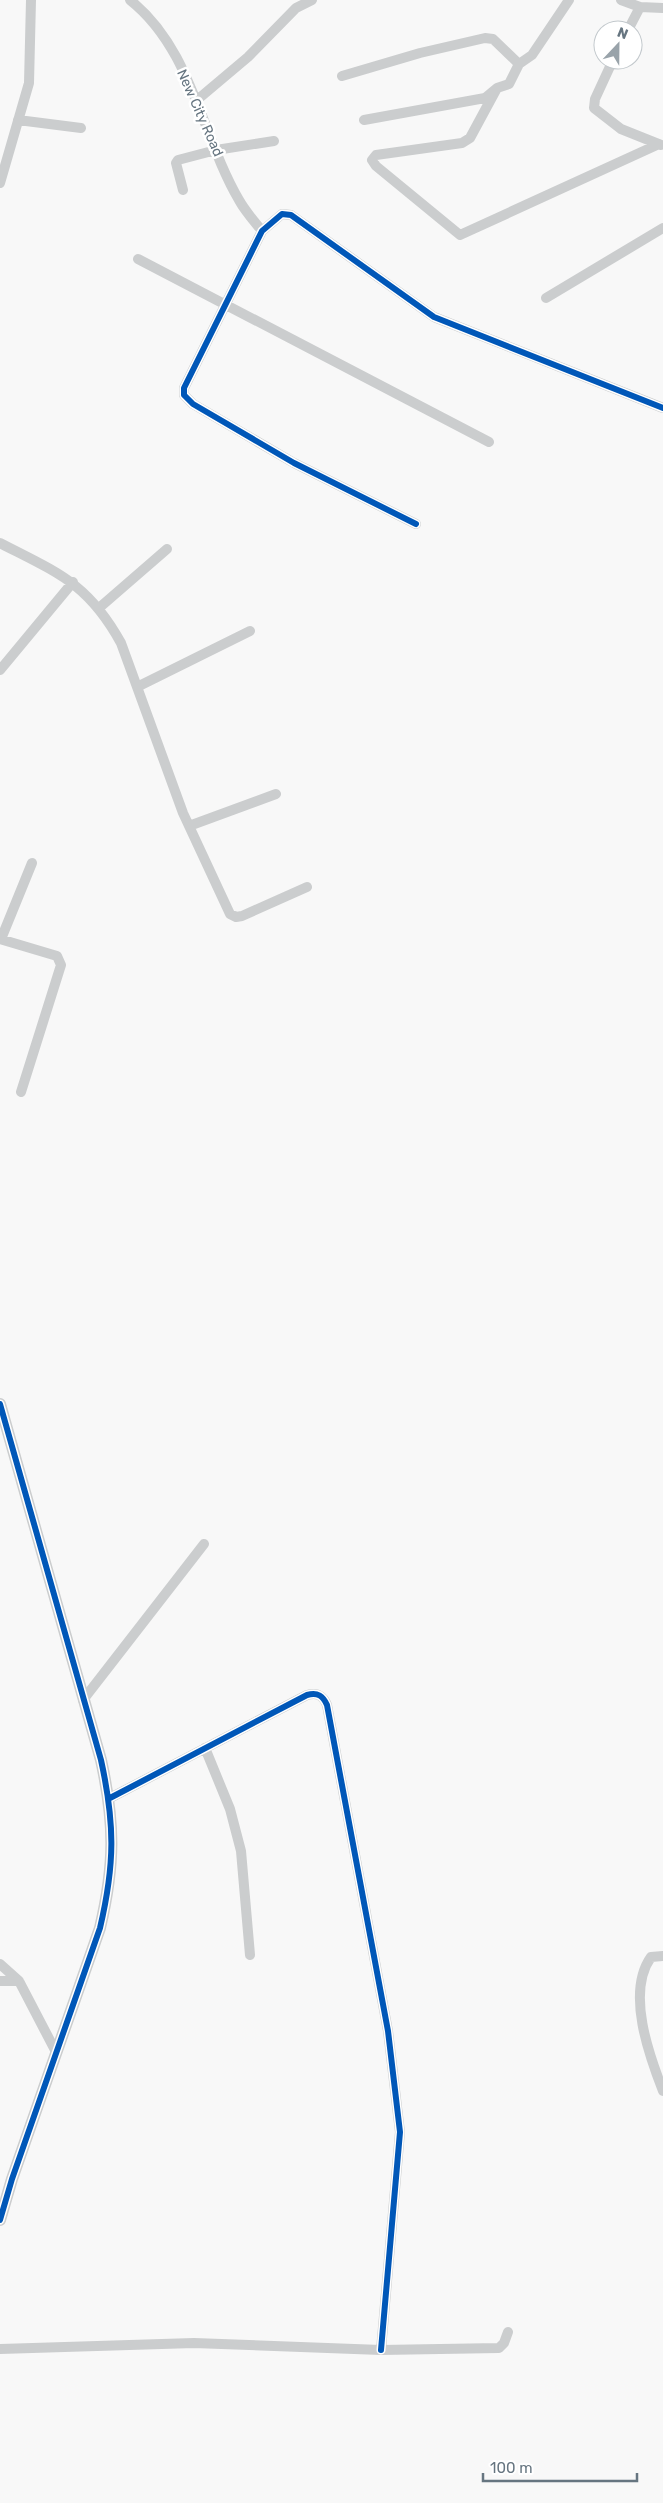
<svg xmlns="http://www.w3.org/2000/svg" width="663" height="2503" font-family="Rubik,sans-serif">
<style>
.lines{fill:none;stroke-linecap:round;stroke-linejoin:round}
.minor{stroke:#cbcdce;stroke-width:10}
.tertiary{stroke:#cbcdce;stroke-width:12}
.cycleway-casing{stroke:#fff;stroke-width:9}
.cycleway{stroke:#0057b8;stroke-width:6}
.labels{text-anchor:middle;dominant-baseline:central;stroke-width:5;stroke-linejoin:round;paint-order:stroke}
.street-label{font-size:14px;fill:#667580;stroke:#fff}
</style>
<rect width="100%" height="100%" fill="#f8f8f8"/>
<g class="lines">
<!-- minor -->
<path class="minor" d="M 130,0 C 192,49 201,135 239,200 C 245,211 254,221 262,231
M 621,0 L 640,7 L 663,8
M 628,30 L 640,7
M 613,60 L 595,99 L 594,108 L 621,129 L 661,145
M 342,76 L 420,53 L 485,38 L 493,39 L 519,64
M 497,88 L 470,138 L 462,143 L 376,155 L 372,160 L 376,166 L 460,235 L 659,144
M 197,100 L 248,57 L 296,8 L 312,0
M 18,120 L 81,128
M 364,120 L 485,98 L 497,88 L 509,84 L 519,64 L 532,55 L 569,0
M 0,183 L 29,83 L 31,0
M 183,190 L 176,163 L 178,160 L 216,150 L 274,141
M 138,259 L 489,442
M 546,298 L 663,228
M 416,524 L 294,463 L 193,404 L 184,395 L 184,388 L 262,231 L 282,214 L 291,215 L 434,317 L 663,408
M 0,543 C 58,573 88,583 121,643 L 183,813 L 230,914 L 236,917 L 242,916 L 307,887
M 99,608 L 167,549
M 0,670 L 73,582
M 137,687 L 250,631
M 189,826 L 276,794
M 0,939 L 57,956 L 61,965 L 21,1092
M 1,939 L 32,863
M 83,1700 L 204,1544
M 205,1748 L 230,1809 L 241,1851 L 250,1955
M 110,1798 L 307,1695 C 318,1692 323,1696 327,1705 L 388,2031 L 400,2132 L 381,2350
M 663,1956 L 651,1957 C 626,1992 649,2055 663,2091
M 0,1964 L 19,1981 L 56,2052
M 0,1981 L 19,1981
M 0,2349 L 194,2343 L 381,2350 L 499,2348 L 504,2343 L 508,2332"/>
<!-- tertiary -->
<path class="tertiary" d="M 0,1404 L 101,1760 C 115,1824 115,1864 100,1928 L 12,2179 L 0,2220"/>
<defs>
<path id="cycleway" d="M 416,524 L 294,463 L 193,404 L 184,395 L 184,388 L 262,231 L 282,214 L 291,215 L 434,317 L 663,408
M 0,1404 L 101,1760 C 115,1824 115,1864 100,1928 L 12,2179 L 0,2220
M 110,1798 L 307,1695 C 318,1692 323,1696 327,1705 L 388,2031 L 400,2132 L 381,2350"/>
</defs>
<!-- cycleway casing -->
<use href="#cycleway" class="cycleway-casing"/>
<!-- cycleway -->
<use href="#cycleway" class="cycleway"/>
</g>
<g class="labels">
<!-- street labels -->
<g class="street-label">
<text transform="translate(200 113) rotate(66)">New City Road</text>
</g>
</g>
<!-- north arrow -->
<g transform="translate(618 45) rotate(22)"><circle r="24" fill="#ffffff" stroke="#c2c8cc"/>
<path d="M0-4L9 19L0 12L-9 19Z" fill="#99a3aa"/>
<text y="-8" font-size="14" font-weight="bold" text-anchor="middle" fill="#667580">N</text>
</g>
<!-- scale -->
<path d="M483 2473v8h154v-8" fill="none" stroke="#667580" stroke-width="2.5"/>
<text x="490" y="2473" font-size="15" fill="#667580" stroke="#ffffff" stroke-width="4" paint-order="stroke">100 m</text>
</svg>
